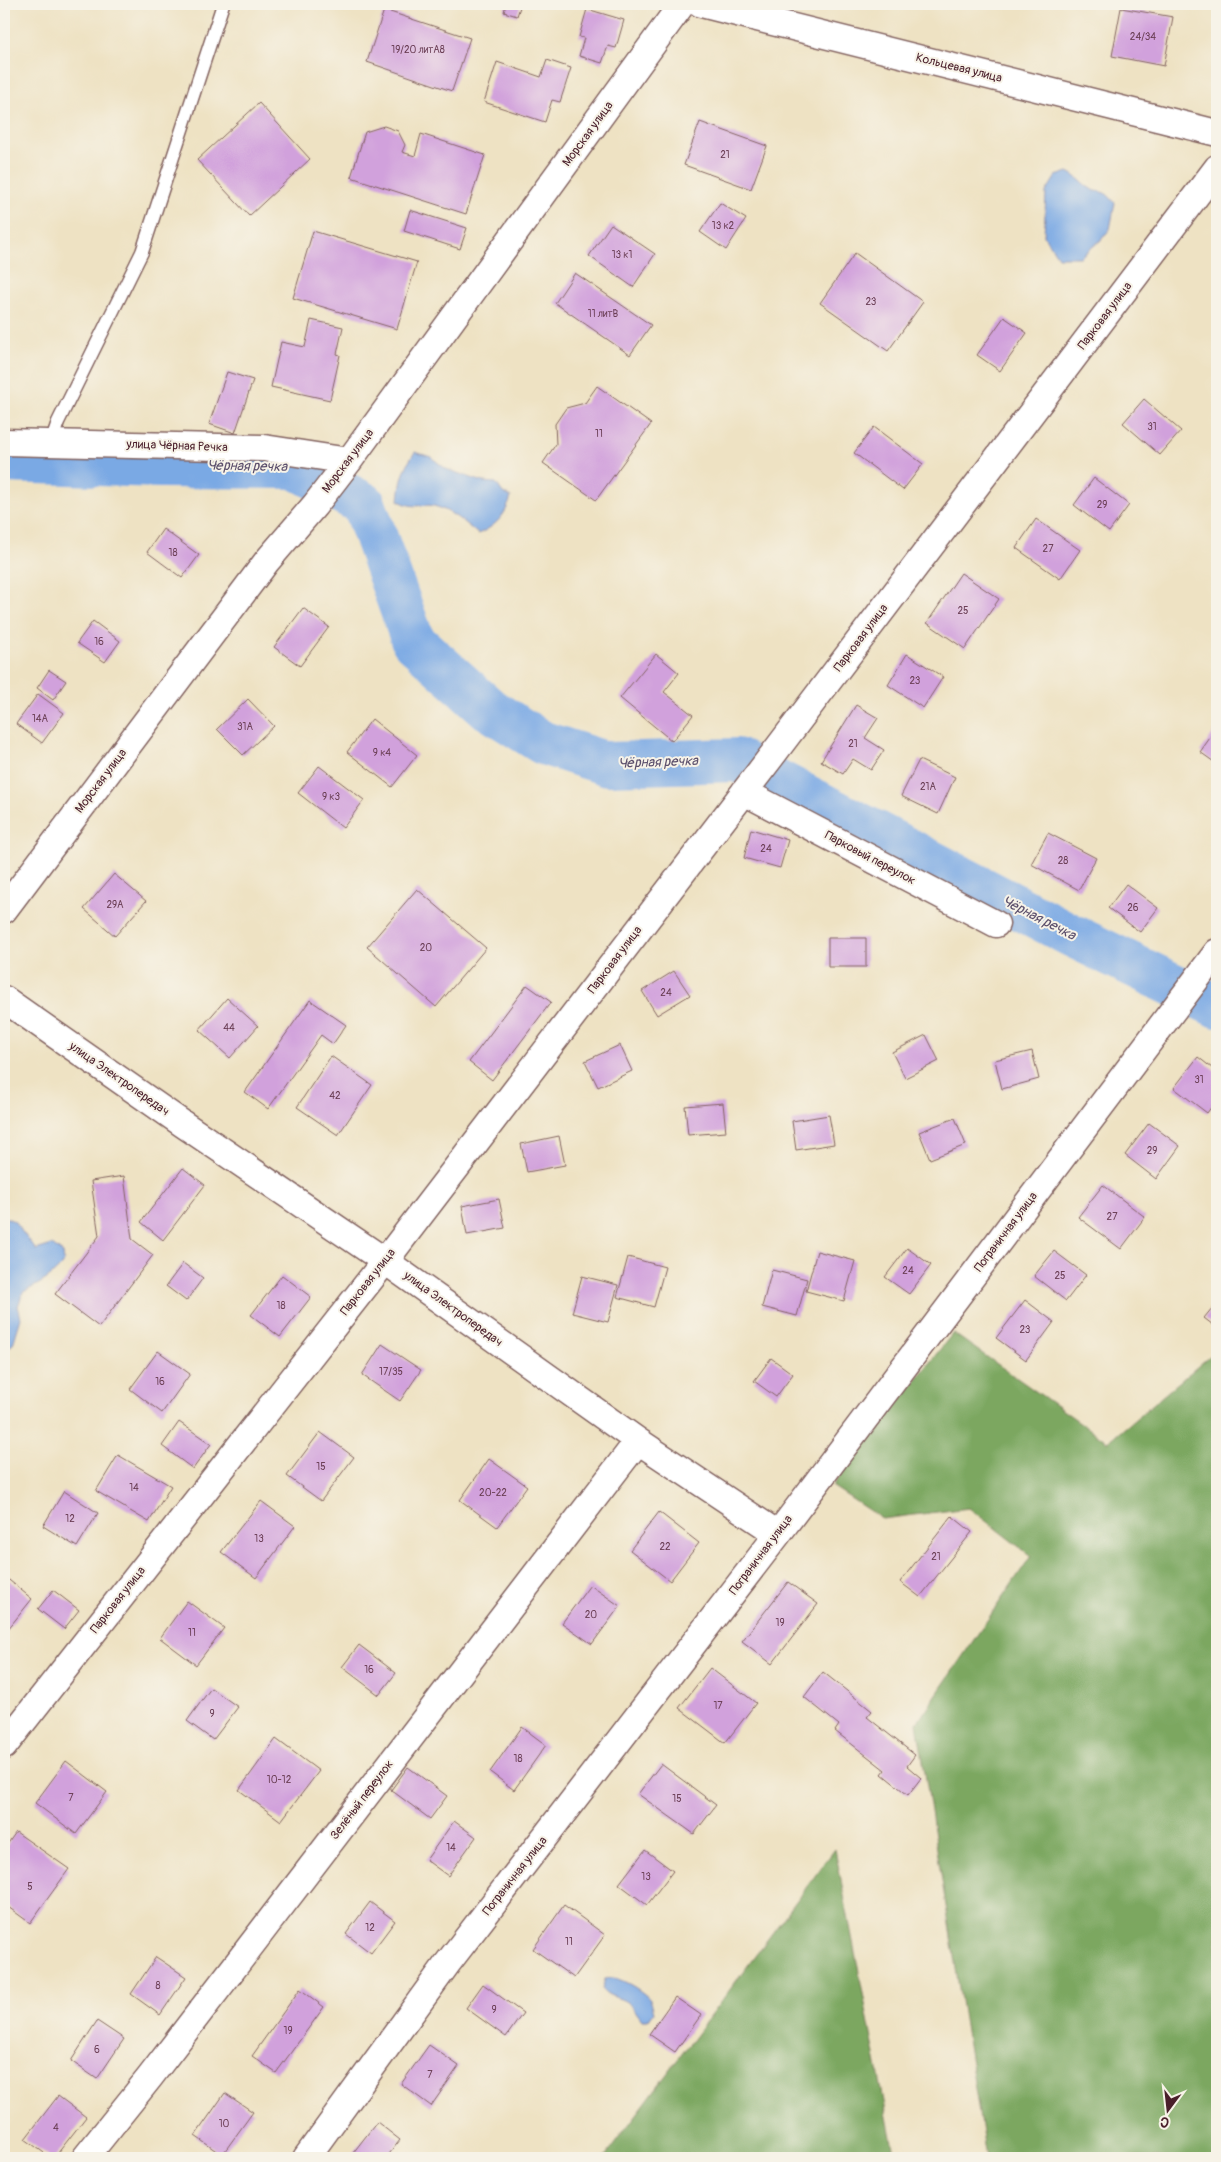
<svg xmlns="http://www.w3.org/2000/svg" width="1221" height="2162" font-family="Pangolin,sans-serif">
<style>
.forest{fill:#7ca760;stroke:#636346}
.water{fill:#7aa9e4;stroke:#626488}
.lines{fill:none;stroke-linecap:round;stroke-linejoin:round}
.river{stroke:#7aa9e4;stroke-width:44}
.building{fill:#d1a1dc}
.service-casing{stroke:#836360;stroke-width:15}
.minor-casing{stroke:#836360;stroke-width:29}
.service{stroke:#fff;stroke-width:12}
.minor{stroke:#fff;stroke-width:26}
.labels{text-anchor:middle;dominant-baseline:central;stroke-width:4;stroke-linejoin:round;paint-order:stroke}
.number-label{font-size:10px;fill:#6c4057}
.street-label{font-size:12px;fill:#4a1f2b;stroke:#f7f3e8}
.water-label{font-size:14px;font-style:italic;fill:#5b4f6c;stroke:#f7f3e8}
</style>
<rect width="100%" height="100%" fill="#f7f3e8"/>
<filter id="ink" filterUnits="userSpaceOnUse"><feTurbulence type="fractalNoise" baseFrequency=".02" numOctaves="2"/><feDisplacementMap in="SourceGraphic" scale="10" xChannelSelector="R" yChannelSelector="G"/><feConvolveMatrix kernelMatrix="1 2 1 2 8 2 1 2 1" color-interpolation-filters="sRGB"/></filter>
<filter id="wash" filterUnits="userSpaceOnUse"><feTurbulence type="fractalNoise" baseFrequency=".0096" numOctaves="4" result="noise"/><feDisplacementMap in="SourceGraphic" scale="20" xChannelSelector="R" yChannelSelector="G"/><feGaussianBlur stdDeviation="1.12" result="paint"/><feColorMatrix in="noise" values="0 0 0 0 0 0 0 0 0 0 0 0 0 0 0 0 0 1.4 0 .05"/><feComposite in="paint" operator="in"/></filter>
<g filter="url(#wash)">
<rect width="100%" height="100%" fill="#eee2c3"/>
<!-- forest -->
<path class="forest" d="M 953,1333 L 1108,1442 L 1217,1350 L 1217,2158 L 986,2158 L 917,1723 L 1031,1556 L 969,1508 L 882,1519 L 832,1486 Z
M 835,1849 L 895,2158 L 604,2158 Z"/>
<!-- water -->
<path class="water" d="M 1068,172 C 1077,176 1081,182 1088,187 C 1101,196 1102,186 1115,203 L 1110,229 L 1101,240 L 1080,257 L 1058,257 L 1044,236 L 1046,192 L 1056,176 Z
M 415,452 L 431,457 L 446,469 L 483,482 L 496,483 L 503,493 L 511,497 C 506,515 496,526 478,534 C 466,524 450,510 434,506 C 420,503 416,510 399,501 C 400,483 404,467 415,452 Z
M 4,1217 L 14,1221 L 36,1250 L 52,1245 L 63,1253 L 64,1262 C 53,1277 40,1284 23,1292 L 18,1306 L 21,1318 L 13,1344 L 4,1351 Z
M 611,1978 C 620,1977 645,1992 650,2000 C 652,2003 653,2008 654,2012 L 648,2020 L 642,2020 C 637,2013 631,2004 623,2000 C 614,1996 609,1997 602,1989 L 605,1979 Z"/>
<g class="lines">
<!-- river -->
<path class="river" d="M 4,461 L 160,466 L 295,467 L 364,504 L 413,641 L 489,709 L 543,743 L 608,764 L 737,760 L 1071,935 L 1217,1006"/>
</g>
<g id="blocks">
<!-- building -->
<path class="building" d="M 506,4 L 521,4 L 517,16 L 504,12 Z
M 1121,8 L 1173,17 L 1164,66 L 1112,56 Z
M 587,9 L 624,20 L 616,48 L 608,46 L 602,63 L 579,56 L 584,38 L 579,37 Z
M 384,10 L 470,38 L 452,91 L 367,62 Z
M 547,60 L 571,68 L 560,102 L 552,100 L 545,122 L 484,102 L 497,62 L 541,77 Z
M 259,103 L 310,159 L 249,216 L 197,160 Z
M 700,122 L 767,146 L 751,189 L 684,165 Z
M 384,126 L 398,131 L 405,145 L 402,152 L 415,156 L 421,134 L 485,155 L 466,214 L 351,177 L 365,132 Z
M 720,203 L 746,219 L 726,250 L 700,232 Z
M 410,210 L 467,228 L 460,249 L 404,231 Z
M 611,224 L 655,254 L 633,287 L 589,256 Z
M 313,231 L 417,262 L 397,329 L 293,298 Z
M 855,253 L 923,302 L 888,351 L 820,303 Z
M 575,273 L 651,325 L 630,355 L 555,303 Z
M 1004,317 L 1027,333 L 1000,371 L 977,355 Z
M 311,320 L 343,327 L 337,354 L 340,355 L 330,400 L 271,387 L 281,342 L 305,347 Z
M 227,372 L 253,380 L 235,433 L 209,424 Z
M 597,386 L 651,424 L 596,500 L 543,463 L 556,444 L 555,424 L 566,408 L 585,403 Z
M 1144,399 L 1181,431 L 1160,455 L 1123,423 Z
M 874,427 L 923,464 L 903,490 L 854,453 Z
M 1094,478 L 1129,505 L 1109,532 L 1074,505 Z
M 1036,519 L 1080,550 L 1060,579 L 1016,548 Z
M 163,529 L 199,555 L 182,578 L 147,552 Z
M 961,573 L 999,599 L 965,649 L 927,623 Z
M 303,608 L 329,627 L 300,666 L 274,647 Z
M 93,621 L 120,641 L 105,662 L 77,643 Z
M 656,654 L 679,673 L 664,692 L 693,715 L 672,741 L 620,698 Z
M 907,654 L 943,677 L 923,708 L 888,685 Z
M 49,670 L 66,681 L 53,700 L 37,688 Z
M 38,694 L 64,713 L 42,743 L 16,724 Z
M 248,699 L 274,726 L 243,755 L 217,729 Z
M 856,705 L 878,718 L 865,738 L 884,750 L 871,770 L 853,759 L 843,774 L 821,761 Z
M 372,719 L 417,755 L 392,787 L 347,752 Z
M 1217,728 L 1217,764 L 1200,752 Z
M 919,760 L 955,777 L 938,814 L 901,796 Z
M 319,766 L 364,800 L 343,828 L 298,793 Z
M 751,829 L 788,840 L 780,868 L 744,858 Z
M 1048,833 L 1096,858 L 1079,890 L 1031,864 Z
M 114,874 L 146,901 L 115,936 L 84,909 Z
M 1126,884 L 1158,908 L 1140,932 L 1108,908 Z
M 417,889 L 486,948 L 436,1007 L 367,947 Z
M 828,938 L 866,938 L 866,967 L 828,967 Z
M 674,971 L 690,995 L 657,1015 L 642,991 Z
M 527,985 L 551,1002 L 492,1080 L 469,1062 Z
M 227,998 L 258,1026 L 230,1058 L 199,1030 Z
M 310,1000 L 346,1025 L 333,1044 L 321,1035 L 268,1109 L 245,1092 Z
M 926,1035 L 939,1061 L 905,1078 L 892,1052 Z
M 620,1045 L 632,1071 L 598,1087 L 585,1061 Z
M 1032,1051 L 1039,1079 L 1002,1089 L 995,1060 Z
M 331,1056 L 372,1085 L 338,1135 L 297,1107 Z
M 1198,1057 L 1217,1072 L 1217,1099 L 1207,1113 L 1174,1088 Z
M 723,1103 L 726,1132 L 688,1135 L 685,1106 Z
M 829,1115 L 834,1144 L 796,1150 L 792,1121 Z
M 955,1118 L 966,1145 L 930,1159 L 919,1132 Z
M 1149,1123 L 1180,1146 L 1156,1179 L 1125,1155 Z
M 559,1136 L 565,1165 L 527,1172 L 521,1144 Z
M 183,1168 L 205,1185 L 163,1240 L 141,1222 Z
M 124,1176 L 132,1239 L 153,1255 L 99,1327 L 55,1294 L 99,1236 L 91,1181 Z
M 1103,1185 L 1145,1217 L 1121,1249 L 1078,1217 Z
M 499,1199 L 505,1228 L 467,1235 L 462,1206 Z
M 907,1248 L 931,1265 L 909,1294 L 885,1277 Z
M 817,1251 L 855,1261 L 844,1301 L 806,1291 Z
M 1054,1251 L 1086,1275 L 1066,1301 L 1034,1276 Z
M 628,1257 L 665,1267 L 654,1307 L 617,1297 Z
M 183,1263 L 203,1278 L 186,1301 L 166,1286 Z
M 772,1270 L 807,1279 L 797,1316 L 762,1307 Z
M 282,1275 L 311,1297 L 280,1337 L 251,1315 Z
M 582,1276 L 618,1285 L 608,1322 L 572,1313 Z
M 1025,1300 L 1054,1322 L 1026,1360 L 996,1338 Z
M 1217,1302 L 1217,1328 L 1204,1318 Z
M 382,1344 L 421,1370 L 400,1401 L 362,1375 Z
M 158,1351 L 190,1374 L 162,1413 L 130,1389 Z
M 771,1358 L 793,1374 L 776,1397 L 754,1381 Z
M 179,1422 L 211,1444 L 193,1469 L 162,1446 Z
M 320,1432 L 354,1457 L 321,1501 L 287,1476 Z
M 118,1455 L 171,1486 L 149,1522 L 96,1491 Z
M 489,1459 L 527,1486 L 497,1527 L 460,1500 Z
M 64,1491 L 98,1513 L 77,1547 L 43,1526 Z
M 261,1501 L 295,1526 L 256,1578 L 221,1552 Z
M 659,1512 L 699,1543 L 670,1581 L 630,1550 Z
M 952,1516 L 972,1532 L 920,1597 L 900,1582 Z
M 4,1576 L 32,1599 L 4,1634 Z
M 788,1582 L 818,1604 L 772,1664 L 742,1641 Z
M 590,1585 L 620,1606 L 592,1644 L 562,1623 Z
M 53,1590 L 79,1610 L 64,1629 L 38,1609 Z
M 187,1601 L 224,1628 L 196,1665 L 160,1638 Z
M 359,1645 L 396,1673 L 379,1695 L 342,1667 Z
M 710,1668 L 756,1703 L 725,1743 L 679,1708 Z
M 823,1672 L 872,1711 L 867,1717 L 915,1755 L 907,1766 L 921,1778 L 908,1795 L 882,1774 L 885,1770 L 835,1731 L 839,1725 L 804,1697 Z
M 211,1688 L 238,1707 L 213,1740 L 187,1721 Z
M 522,1727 L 546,1745 L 514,1790 L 490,1772 Z
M 276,1739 L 319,1771 L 281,1821 L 239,1790 Z
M 66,1761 L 107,1792 L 76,1834 L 35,1803 Z
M 661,1764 L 716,1805 L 694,1834 L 638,1794 Z
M 408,1767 L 447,1796 L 430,1819 L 391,1790 Z
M 454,1821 L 476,1837 L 448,1876 L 426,1860 Z
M 16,1832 L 69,1869 L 30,1923 L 4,1904 L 4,1849 Z
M 645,1850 L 673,1871 L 647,1905 L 619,1884 Z
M 370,1902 L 395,1921 L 371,1953 L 346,1934 Z
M 564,1905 L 605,1935 L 574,1978 L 533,1949 Z
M 156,1957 L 186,1977 L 160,2015 L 131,1994 Z
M 483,1984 L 523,2013 L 506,2037 L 466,2008 Z
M 300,1989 L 324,2007 L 276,2073 L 252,2056 Z
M 675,1997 L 701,2015 L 675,2052 L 649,2034 Z
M 97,2021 L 124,2039 L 97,2079 L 71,2061 Z
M 429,2045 L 459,2066 L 431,2106 L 401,2084 Z
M 225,2093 L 253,2112 L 222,2155 L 195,2136 Z
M 58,2096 L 86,2117 L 54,2158 L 51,2158 L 25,2139 Z
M 377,2122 L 400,2140 L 386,2158 L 349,2158 Z"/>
</g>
</g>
<g filter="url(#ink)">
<use href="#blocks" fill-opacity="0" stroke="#836360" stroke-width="1"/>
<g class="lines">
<defs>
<path id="service" d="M 51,442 L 58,422 L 142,252 L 223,4"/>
<path id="minor" d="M 701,4 L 1217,133
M 4,442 L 264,448 L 349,461
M 744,792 L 996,924
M 4,910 L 267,561 L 315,505 L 349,461 L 682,4
M 4,999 L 183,1124 L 385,1261 L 638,1441 L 778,1534
M 4,1746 L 385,1261 L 771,757 L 1217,168
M 85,2158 L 150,2077 L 638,1441
M 306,2158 L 447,1964 L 778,1534 L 1217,952"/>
</defs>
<!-- service casing -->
<use href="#service" class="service-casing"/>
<!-- minor casing -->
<use href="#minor" class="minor-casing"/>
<!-- service -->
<use href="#service" class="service"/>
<!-- minor -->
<use href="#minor" class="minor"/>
</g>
</g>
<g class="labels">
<!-- number labels -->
<g class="number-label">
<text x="1143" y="37">24/34</text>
<text x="418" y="50">19/20 литА8</text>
<text x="725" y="155">21</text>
<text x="723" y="226">13 к2</text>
<text x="622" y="255">13 к1</text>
<text x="871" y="302">23</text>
<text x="603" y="314">11 литВ</text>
<text x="1152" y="427">31</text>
<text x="599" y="434">11</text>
<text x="1102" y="505">29</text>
<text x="1048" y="549">27</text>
<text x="173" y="553">18</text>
<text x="963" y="611">25</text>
<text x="99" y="642">16</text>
<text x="915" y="681">23</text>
<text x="40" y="719">14А</text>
<text x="245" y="727">31А</text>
<text x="853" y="744">21</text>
<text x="382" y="753">9 к4</text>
<text x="928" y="787">21А</text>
<text x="331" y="797">9 к3</text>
<text x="766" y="849">24</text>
<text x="1063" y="861">28</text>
<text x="115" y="905">29А</text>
<text x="1133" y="908">26</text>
<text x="426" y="948">20</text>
<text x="666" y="993">24</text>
<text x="229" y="1028">44</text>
<text x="1199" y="1080">31</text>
<text x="335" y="1096">42</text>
<text x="1152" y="1151">29</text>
<text x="1112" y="1217">27</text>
<text x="908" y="1271">24</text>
<text x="1060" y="1276">25</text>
<text x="281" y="1306">18</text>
<text x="1025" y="1330">23</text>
<text x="391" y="1372">17/35</text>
<text x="160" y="1382">16</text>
<text x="321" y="1467">15</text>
<text x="134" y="1488">14</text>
<text x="493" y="1493">20-22</text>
<text x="70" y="1519">12</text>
<text x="259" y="1539">13</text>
<text x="665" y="1547">22</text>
<text x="936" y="1557">21</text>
<text x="591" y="1615">20</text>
<text x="780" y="1623">19</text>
<text x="192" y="1633">11</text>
<text x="369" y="1670">16</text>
<text x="718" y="1706">17</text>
<text x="212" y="1714">9</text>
<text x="518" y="1759">18</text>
<text x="279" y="1780">10-12</text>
<text x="71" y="1798">7</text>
<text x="677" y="1799">15</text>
<text x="451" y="1848">14</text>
<text x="646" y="1877">13</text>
<text x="30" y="1887">5</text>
<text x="370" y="1928">12</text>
<text x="569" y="1942">11</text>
<text x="158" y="1986">8</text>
<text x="494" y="2010">9</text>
<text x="288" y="2031">19</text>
<text x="97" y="2050">6</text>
<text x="430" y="2075">7</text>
<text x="224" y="2124">10</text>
<text x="56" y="2128">4</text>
</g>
<!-- street labels -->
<g class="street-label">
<text transform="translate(959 68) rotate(14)">Кольцевая улица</text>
<text transform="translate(588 134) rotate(-54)">Морская улица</text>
<text transform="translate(1105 316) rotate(-53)">Парковая улица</text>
<text transform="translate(177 446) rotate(2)">улица Чёрная Речка</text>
<text transform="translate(348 461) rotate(-53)">Морская улица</text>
<text transform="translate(861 638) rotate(-53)">Парковая улица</text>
<text transform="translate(101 781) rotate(-53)">Морская улица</text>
<text transform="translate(870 858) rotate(28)">Парковый переулок</text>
<text transform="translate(615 960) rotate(-53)">Парковая улица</text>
<text transform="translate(119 1079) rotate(35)">улица Электропередач</text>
<text transform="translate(1006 1232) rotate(-53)">Пограничная улица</text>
<text transform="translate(368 1282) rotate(-52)">Парковая улица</text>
<text transform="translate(453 1309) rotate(36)">улица Электропередач</text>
<text transform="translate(761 1555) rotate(-53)">Пограничная улица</text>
<text transform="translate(118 1600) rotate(-52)">Парковая улица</text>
<text transform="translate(362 1800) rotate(-53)">Зелёный переулок</text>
<text transform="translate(515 1876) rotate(-52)">Пограничная улица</text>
</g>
<!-- water labels -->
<g class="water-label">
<text transform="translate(247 466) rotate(1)">Чёрная речка</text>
<text transform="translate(658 762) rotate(-2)">Чёрная речка</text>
<text transform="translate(1039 918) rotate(27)">Чёрная речка</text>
</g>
</g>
<!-- margin -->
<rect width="1221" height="2162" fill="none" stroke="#f7f3e8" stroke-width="20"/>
<!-- north arrow -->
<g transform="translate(1168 2110) rotate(195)" stroke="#f7f3e8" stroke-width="4" paint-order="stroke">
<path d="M0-4L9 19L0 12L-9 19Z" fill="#4a1f2b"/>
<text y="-8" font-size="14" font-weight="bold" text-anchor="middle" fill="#4a1f2b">С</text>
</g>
</svg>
